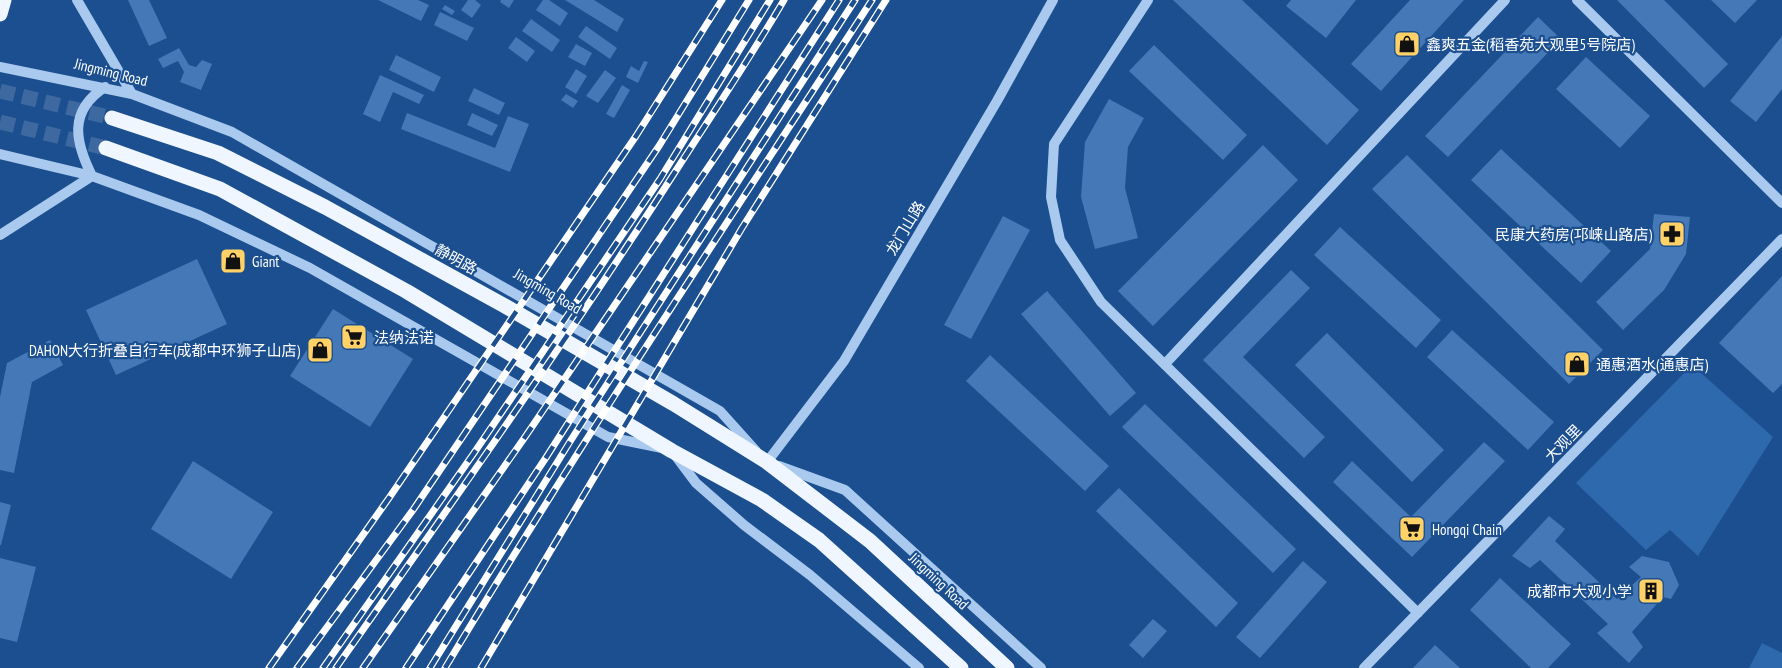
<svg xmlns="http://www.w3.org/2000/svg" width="1782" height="668" font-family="'PT Sans Narrow','Noto Sans SC',sans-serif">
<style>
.pitch{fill:#2e69ad}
.building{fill:#4478b7}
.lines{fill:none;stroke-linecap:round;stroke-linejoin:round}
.major-tunnel{stroke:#3d69a0;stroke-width:15;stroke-dasharray:15 8;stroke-linecap:butt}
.minor{stroke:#a9c9ee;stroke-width:10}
.major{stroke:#f0f6ff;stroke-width:15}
.rail-casing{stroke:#fff;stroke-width:7}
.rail{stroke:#1b4f8f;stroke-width:4.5;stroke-dasharray:14;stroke-linecap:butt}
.labels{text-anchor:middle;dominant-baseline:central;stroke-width:4.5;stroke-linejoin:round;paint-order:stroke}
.poi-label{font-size:15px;fill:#fff;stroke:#1b4f8f;text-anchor:start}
.street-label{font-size:15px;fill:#fff;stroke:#1b4f8f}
</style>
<rect width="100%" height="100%" fill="#1b4f8f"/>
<!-- pitch -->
<path class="pitch" d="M 1692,365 L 1773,437 L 1698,556 L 1670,530 L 1646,550 L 1576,483 Z
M 1762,643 L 1782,653 L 1782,668 L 1749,668 Z"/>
<!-- building -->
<path class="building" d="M 128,0 L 149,0 L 167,38 L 149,46 Z
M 378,0 L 418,0 L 429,5 L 421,21 Z
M 468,0 L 475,0 L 481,5 L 472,18 L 461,10 Z
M 501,0 L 514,0 L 509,8 L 500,2 Z
M 543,0 L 549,0 L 568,13 L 560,26 L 536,10 Z
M 565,0 L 594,0 L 624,19 L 617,32 Z
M 1173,0 L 1242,0 L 1359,110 L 1327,145 Z
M 1291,0 L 1356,0 L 1326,38 L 1286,6 Z
M 1410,0 L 1464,0 L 1381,91 L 1351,64 Z
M 1617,0 L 1664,0 L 1728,64 L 1704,88 Z
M 1711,0 L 1757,0 L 1735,23 Z
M 445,5 L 455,11 L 452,15 L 442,9 Z
M 440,12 L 474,28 L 467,41 L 434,25 Z
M 1538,17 L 1561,39 L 1448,157 L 1425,136 Z
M 531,19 L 560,40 L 552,52 L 522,31 Z
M 586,26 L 617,48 L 610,59 L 578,37 Z
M 1782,36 L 1782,89 L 1756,122 L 1730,101 Z
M 516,37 L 535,51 L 527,62 L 508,48 Z
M 576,44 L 592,53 L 585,66 L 568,57 Z
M 1154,45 L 1247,135 L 1223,160 L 1129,71 Z
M 179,48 L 189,65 L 196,67 L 202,60 L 212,64 L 201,90 L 180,82 L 184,72 L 178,61 L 163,68 L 158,59 Z
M 396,55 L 441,77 L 434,92 L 389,70 Z
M 1586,57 L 1650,116 L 1620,148 L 1556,89 Z
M 644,61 L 648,62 L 638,83 L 626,77 L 631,66 L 639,71 Z
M 576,69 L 587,76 L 576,94 L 565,87 Z
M 605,70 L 616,78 L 598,103 L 586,96 Z
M 380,75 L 424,95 L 419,104 L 393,92 L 380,122 L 363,114 Z
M 622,85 L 630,90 L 614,118 L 606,114 Z
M 474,88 L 505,103 L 499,115 L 468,101 Z
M 566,94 L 578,101 L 573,108 L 561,100 Z
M 1109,99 L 1144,118 L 1128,147 L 1125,188 L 1138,238 L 1095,249 L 1081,197 L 1085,142 Z
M 407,113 L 495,148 L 508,116 L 529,124 L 510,172 L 401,129 Z
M 472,113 L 498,125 L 492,136 L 467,125 Z
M 1263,145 L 1298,180 L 1153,326 L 1118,291 Z
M 1501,149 L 1611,251 L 1581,283 L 1471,180 Z
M 1407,155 L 1603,350 L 1569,384 L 1372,189 Z
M 1654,214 L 1690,217 L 1686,254 L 1664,290 L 1623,330 L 1596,302 L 1650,249 Z
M 1003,216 L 1030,230 L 971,339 L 944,325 Z
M 1340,227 L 1441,320 L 1416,348 L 1314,255 Z
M 197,259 L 227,324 L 116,375 L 86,310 Z
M 1291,270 L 1310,288 L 1243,357 L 1325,437 L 1304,458 L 1203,360 Z
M 1782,276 L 1782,384 L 1773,393 L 1719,343 Z
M 1047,291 L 1136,393 L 1110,416 L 1021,314 Z
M 333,309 L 413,359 L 370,427 L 290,376 Z
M 1452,330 L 1554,422 L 1528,450 L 1427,357 Z
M 1327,333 L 1444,450 L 1412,482 L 1295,365 Z
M 50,340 L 63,365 L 32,382 L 14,473 L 0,470 L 0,397 L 7,363 Z
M 990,355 L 1109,466 L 1085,491 L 966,381 Z
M 1145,404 L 1296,549 L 1273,573 L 1122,427 Z
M 1484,442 L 1505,461 L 1412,557 L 1333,482 L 1352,461 L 1411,517 Z
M 193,461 L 273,512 L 231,579 L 151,529 Z
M 1119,488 L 1238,603 L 1216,627 L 1096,511 Z
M 0,502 L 11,505 L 1,545 L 0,545 Z
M 1549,516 L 1565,529 L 1555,541 L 1617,599 L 1641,577 L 1629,567 L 1642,556 L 1669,562 L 1679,585 L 1671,599 L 1663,597 L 1632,632 L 1643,647 L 1629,663 L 1597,633 L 1608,624 L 1540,560 L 1530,568 L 1512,556 Z
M 0,558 L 36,567 L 17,642 L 0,638 Z
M 1303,561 L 1327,582 L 1260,658 L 1236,637 Z
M 1500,578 L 1571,644 L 1548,668 L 1531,668 L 1470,610 Z
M 1153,619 L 1167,631 L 1143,658 L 1129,645 Z
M 1435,645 L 1460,668 L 1413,668 Z"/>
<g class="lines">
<!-- major-tunnel -->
<path class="major-tunnel" d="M 0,91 L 112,118
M 0,122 L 106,148"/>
<!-- minor -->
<path class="minor" d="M 77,0 L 132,94
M 1148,0 L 1054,144 L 1051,197 L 1060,240 L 1101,302 L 1418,613
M 1577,0 L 1782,203
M 0,67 L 132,94 L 232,132 L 720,411 L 756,451
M 0,154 L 92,176 L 199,215 L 310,268 L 608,437 L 662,448
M 0,235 L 92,176 C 75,142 68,111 105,87
M 1165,364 L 1505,0
M 675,455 L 696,483 L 744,525 L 810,575 L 919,668
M 767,462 L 844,361 L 997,101 L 1053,0
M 779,466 L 845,490 L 1041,668
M 1364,668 L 1782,239"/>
<!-- major -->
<path class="major" d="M 0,14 L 4,0
M 112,118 L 218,153 L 325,207 L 505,306 L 674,404 L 767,462 L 870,541 L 1007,668
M 106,148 L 220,189 L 406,291 L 672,451 L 762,500 L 819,540 L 961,668"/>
<defs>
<path id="rail" d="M 269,668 L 389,498 L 636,136 L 722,0
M 297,668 L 413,510 L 659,146 L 749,0
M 323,668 L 474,453 L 660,179 L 770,0
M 336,668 C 452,503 568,339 677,169 C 713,113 750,58 784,0
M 363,668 L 525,437 L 822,0
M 406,668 L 547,456 L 839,0
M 430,668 L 571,440 L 855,0
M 445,668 C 581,441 728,222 872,0
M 481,668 L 742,228 L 886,0"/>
</defs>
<!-- rail casing -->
<use href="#rail" class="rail-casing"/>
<!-- rail -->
<use href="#rail" class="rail"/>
</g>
<!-- icons -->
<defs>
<symbol id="shop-square" viewBox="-11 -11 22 22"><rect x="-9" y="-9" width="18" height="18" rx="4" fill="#ffd166" stroke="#1b4f8f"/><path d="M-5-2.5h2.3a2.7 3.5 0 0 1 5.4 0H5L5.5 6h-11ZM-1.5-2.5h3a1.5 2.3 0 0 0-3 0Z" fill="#111"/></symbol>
<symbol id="pharmacy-square" viewBox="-11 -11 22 22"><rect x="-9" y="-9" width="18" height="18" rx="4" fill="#ffd166" stroke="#1b4f8f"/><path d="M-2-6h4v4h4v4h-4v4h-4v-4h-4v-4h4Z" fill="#111"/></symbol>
<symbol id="supermarket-square" viewBox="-11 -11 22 22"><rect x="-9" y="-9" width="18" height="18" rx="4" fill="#ffd166" stroke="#1b4f8f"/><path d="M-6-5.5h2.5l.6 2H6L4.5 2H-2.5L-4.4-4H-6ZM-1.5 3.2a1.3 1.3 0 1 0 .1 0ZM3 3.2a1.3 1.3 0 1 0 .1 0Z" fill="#111"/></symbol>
<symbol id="building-square" viewBox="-11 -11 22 22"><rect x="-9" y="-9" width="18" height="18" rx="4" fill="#ffd166" stroke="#1b4f8f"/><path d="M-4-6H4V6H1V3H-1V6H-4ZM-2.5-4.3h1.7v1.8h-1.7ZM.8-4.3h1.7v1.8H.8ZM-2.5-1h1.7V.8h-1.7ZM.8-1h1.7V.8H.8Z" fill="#111"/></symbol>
</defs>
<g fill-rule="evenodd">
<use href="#shop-square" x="1392" y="29" width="30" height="30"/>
<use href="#pharmacy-square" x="1657" y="219" width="30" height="30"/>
<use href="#shop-square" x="218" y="246" width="30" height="30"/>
<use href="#supermarket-square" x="339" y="322" width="30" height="30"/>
<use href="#shop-square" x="305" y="335" width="30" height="30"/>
<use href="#shop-square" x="1562" y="349" width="30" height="30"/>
<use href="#supermarket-square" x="1397" y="514" width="30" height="30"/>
<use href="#building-square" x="1636" y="576" width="30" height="30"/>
</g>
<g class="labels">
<!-- poi labels -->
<g class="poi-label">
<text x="1426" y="44">鑫爽五金(稻香苑大观里5号院店)</text>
<text x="1652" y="234" text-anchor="end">民康大药房(邛崃山路店)</text>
<text x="252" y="261">Giant</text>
<text x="374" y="337">法纳法诺</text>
<text x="300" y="350" text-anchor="end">DAHON大行折叠自行车(成都中环狮子山店)</text>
<text x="1596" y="364">通惠酒水(通惠店)</text>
<text x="1432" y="529">Hongqi Chain</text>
<text x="1632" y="591" text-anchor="end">成都市大观小学</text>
</g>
<!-- street labels -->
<g class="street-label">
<text transform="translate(111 72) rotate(14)">Jingming Road</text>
<text transform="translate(905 228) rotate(-59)">龙门山路</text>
<text transform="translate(456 259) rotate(29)">静明路</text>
<text transform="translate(548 291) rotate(30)">Jingming Road</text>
<text transform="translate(1563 443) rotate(-46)">大观里</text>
<text transform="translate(939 581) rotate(43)">Jingming Road</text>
</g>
</g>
</svg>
